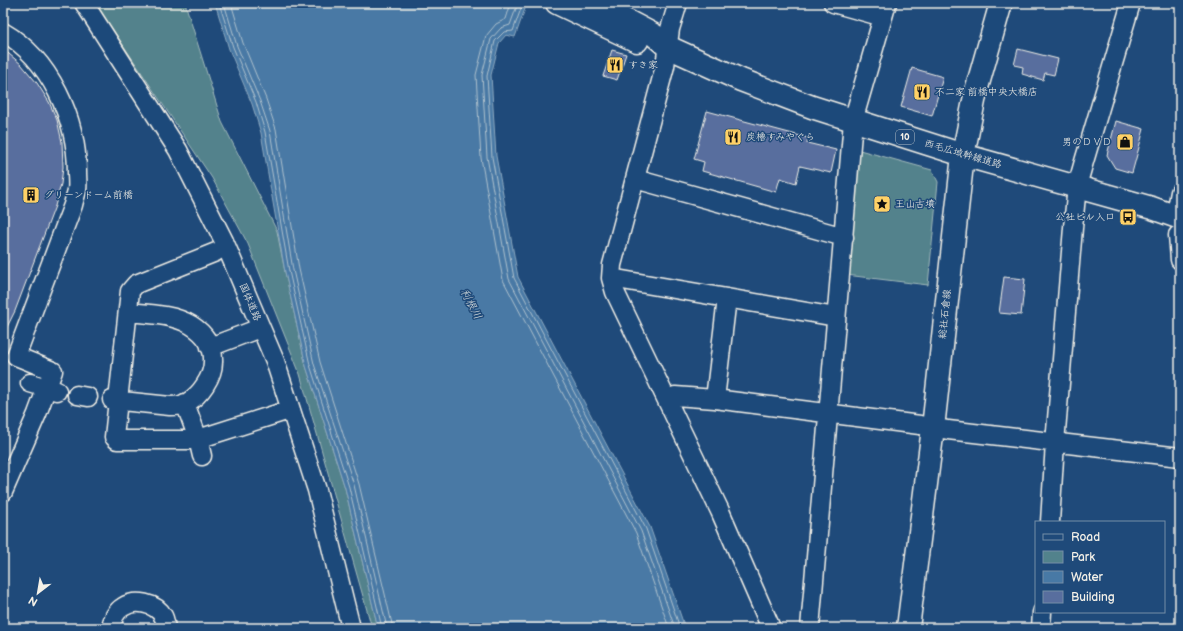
<svg xmlns="http://www.w3.org/2000/svg" width="1183" height="631" font-family="'Balsamiq Sans','Klee One',sans-serif">
<style>
.green{fill:#52828c;stroke:#a3baba}
.water{fill:#4879a5;stroke:#8da9c0}
.lines{fill:none;stroke-linecap:round;stroke-linejoin:round}
.shore{stroke:#afc1cd;stroke-width:1}
.building{fill:#586e9e;stroke:#f4f1e8}
.minor-casing{stroke:#f4f1e8;stroke-width:21}
.major-casing{stroke:#f4f1e8;stroke-width:25}
.minor{stroke:#1f4a7a;stroke-width:18}
.major{stroke:#1f4a7a;stroke-width:22}
.labels{text-anchor:middle;dominant-baseline:central;stroke-width:3;stroke-linejoin:round;paint-order:stroke}
.shield{fill:#1f4a7a;stroke:#b4bfc7;stroke-width:1}
.shield-label{font-size:9px;font-weight:bold;fill:#f4f1e8}
.poi-label{font-size:10px;fill:#f4f1e8;stroke:#1f4a7a;text-anchor:start}
.street-label{font-size:10px;fill:#f4f1e8;stroke:#1f4a7a}
.water-label{font-size:11px;font-style:italic;fill:#dadfde;stroke:#1f4a7a}
</style>
<rect width="100%" height="100%" fill="#1f4a7a"/>
<filter id="ink" filterUnits="userSpaceOnUse"><feTurbulence type="fractalNoise" baseFrequency=".025" numOctaves="2"/><feDisplacementMap in="SourceGraphic" scale="8" xChannelSelector="R" yChannelSelector="G"/><feConvolveMatrix kernelMatrix="1 2 1 2 8 2 1 2 1" color-interpolation-filters="sRGB"/></filter>
<g filter="url(#ink)">
<!-- green -->
<path class="green" d="M 95,3 L 185,3 L 222,122 L 277,231 L 285,272 L 306,366 L 345,488 L 378,628 L 372,628 L 300,374 L 248,244 L 212,178 Z
M 856,149 L 932,170 L 938,182 L 928,285 L 846,275 Z"/>
<!-- water -->
<path class="water" d="M 215,3 L 527,3 L 515,37 L 506,35 L 499,43 L 491,75 L 496,156 L 518,277 L 650,527 L 685,628 L 378,628 L 345,488 L 306,366 L 285,272 L 261,133 L 252,104 L 229,49 Z"/>
<g class="lines">
<!-- shore -->
<path class="shore" d="M 219,3 L 233,47 L 256,102 L 265,132 L 289,271 L 310,365 L 349,487 L 382,628
M 224,3 L 237,46 L 260,101 L 270,131 L 293,270 L 314,364 L 354,485 L 387,628
M 231,3 L 243,43 L 266,99 L 276,129 L 299,269 L 320,362 L 359,484 L 393,628
M 511,3 L 506,19 L 496,24 L 486,36 L 476,75 L 481,158 L 503,280 L 636,533 L 669,628
M 518,3 L 510,25 L 501,28 L 491,39 L 482,75 L 487,157 L 509,279 L 641,531 L 675,628
M 523,3 L 513,31 L 504,32 L 495,41 L 487,76 L 492,157 L 514,278 L 646,529 L 680,628"/>
</g>
<!-- building -->
<path class="building" d="M 3,49 L 21,64 L 37,83 L 49,102 L 57,120 L 62,142 L 63,167 L 61,184 L 55,206 L 15,311 L 3,335 Z
M 1018,49 L 1058,59 L 1054,75 L 1045,73 L 1043,80 L 1022,74 L 1023,67 L 1014,65 Z
M 612,50 L 626,54 L 617,80 L 603,76 Z
M 912,68 L 943,77 L 932,116 L 901,107 Z
M 707,111 L 808,138 L 807,143 L 836,150 L 831,173 L 800,166 L 796,183 L 780,178 L 776,192 L 702,171 L 704,162 L 694,159 Z
M 1116,121 L 1144,129 L 1132,173 L 1115,168 L 1107,155 Z
M 1004,277 L 1025,279 L 1021,315 L 999,313 Z"/>
<g class="lines">
<defs>
<path id="minor" d="M 84,3 L 178,150 L 224,241 L 275,361 L 317,490 L 351,628
M 678,3 L 670,29 L 665,66 L 612,265 L 611,278 L 615,292 L 720,511 L 771,628
M 833,3 L 883,17
M 3,32 C 50,59 77,119 77,172 C 77,178 78,185 77,190 C 76,195 74,200 73,205 L 16,356 L 53,371 L 37,414 L 3,492
M 635,179 L 844,237
M 1178,203 L 1180,192
M 1180,235 L 1178,235 L 1180,260
M 216,252 L 136,284 L 130,291 L 114,437 L 117,440 L 188,440 L 198,439 L 283,412
M 611,278 L 836,317
M 210,347 L 252,331
M 30,383 L 57,391
M 77,395 L 88,397
M 715,399 L 727,298
M 112,400 L 170,406 C 176,406 182,406 188,402 C 200,395 213,377 213,362 C 214,346 204,333 191,325 C 173,314 148,314 128,312
M 668,400 L 675,396 L 715,399 L 920,425 L 948,430 L 1180,457
M 185,403 L 198,439 L 202,456
M 1050,522 L 1055,443 L 1074,216 L 1077,186 L 1083,165 L 1131,3
M 111,628 C 112,620 116,611 123,607 C 135,599 156,603 163,616 C 165,619 165,624 166,628
M 810,628 L 853,121 L 887,3
M 1041,628 L 1042,612"/>
<path id="major" d="M 557,3 L 637,41
M 593,3 L 654,35 L 668,47 L 741,80 L 812,107 L 963,155 L 1152,208 L 1180,218
M 908,628 L 933,428 L 963,155 L 976,91 L 1001,3"/>
</defs>
<!-- minor casing -->
<use href="#minor" class="minor-casing"/>
<!-- major casing -->
<use href="#major" class="major-casing"/>
<!-- minor -->
<use href="#minor" class="minor"/>
<!-- major -->
<use href="#major" class="major"/>
</g>
</g>
<!-- icons -->
<defs>
<symbol id="restaurant-square" viewBox="-11 -11 22 22"><rect x="-9" y="-9" width="18" height="18" rx="4" fill="#ffd166" stroke="#1f4a7a"/><path d="M-5-6h1v4h1v-4h1v4h1v-4h1v5L-1.5 .5V6h-2V.5L-5-1ZM5-6V6H3V1.5H1.5Q1.5-4 5-6Z" fill="#111"/></symbol>
<symbol id="shop-square" viewBox="-11 -11 22 22"><rect x="-9" y="-9" width="18" height="18" rx="4" fill="#ffd166" stroke="#1f4a7a"/><path d="M-5-2.5h2.3a2.7 3.5 0 0 1 5.4 0H5L5.5 6h-11ZM-1.5-2.5h3a1.5 2.3 0 0 0-3 0Z" fill="#111"/></symbol>
<symbol id="building-square" viewBox="-11 -11 22 22"><rect x="-9" y="-9" width="18" height="18" rx="4" fill="#ffd166" stroke="#1f4a7a"/><path d="M-4-6H4V6H1V3H-1V6H-4ZM-2.5-4.3h1.7v1.8h-1.7ZM.8-4.3h1.7v1.8H.8ZM-2.5-1h1.7V.8h-1.7ZM.8-1h1.7V.8H.8Z" fill="#111"/></symbol>
<symbol id="sight-square" viewBox="-11 -11 22 22"><rect x="-9" y="-9" width="18" height="18" rx="4" fill="#ffd166" stroke="#1f4a7a"/><path d="M0-6L1.8-2.2L6-1.7L2.9 1.2L3.7 5.4L0 3.3L-3.7 5.4L-2.9 1.2L-6-1.7L-1.8-2.2Z" fill="#111"/></symbol>
<symbol id="bus-square" viewBox="-11 -11 22 22"><rect x="-9" y="-9" width="18" height="18" rx="4" fill="#ffd166" stroke="#1f4a7a"/><path d="M-5-6H5V4H4V6H2V4H-2V6H-4V4H-5ZM-3.5-4V0h7V-4ZM-3.5 1.2v1.5H-2V1.2ZM2 1.2v1.5H3.5V1.2Z" fill="#111"/></symbol>
</defs>
<g fill-rule="evenodd">
<use href="#restaurant-square" x="605" y="55" width="20" height="20"/>
<use href="#restaurant-square" x="912" y="82" width="20" height="20"/>
<use href="#restaurant-square" x="723" y="127" width="20" height="20"/>
<use href="#shop-square" x="1115" y="132" width="20" height="20"/>
<use href="#building-square" x="21" y="185" width="20" height="20"/>
<use href="#sight-square" x="872" y="194" width="20" height="20"/>
<use href="#bus-square" x="1118" y="207" width="20" height="20"/>
</g>
<g class="labels">
<!-- shield labels -->
<rect class="shield" x="896" y="130" width="18" height="14" rx="3"/>
<g class="shield-label">
<text x="905" y="137">10</text>
</g>
<!-- poi labels -->
<g class="poi-label">
<text x="628" y="65">すき家</text>
<text x="935" y="92">不二家 前橋中央大橋店</text>
<text x="746" y="137">炭櫓すみやぐら</text>
<text x="1112" y="142" text-anchor="end">男のＤＶＤ</text>
<text x="44" y="195">グリーンドーム前橋</text>
<text x="895" y="204">王山古墳</text>
<text x="1115" y="217" text-anchor="end">公社ビル入口</text>
</g>
<!-- street labels -->
<g class="street-label">
<text transform="translate(963 154) rotate(16)">西毛広域幹線道路</text>
<text transform="translate(250 302) rotate(67)">国体道路</text>
<text transform="translate(945 314) rotate(-84)">総社石倉線</text>
</g>
<!-- water labels -->
<g class="water-label">
<text transform="translate(471 304) rotate(62)">利根川</text>
</g>
</g>
<!-- margin -->
<rect width="1183" height="631" fill="none" stroke="#1f4a7a" stroke-width="16"/>
<rect x="8" y="8" width="1167" height="615" fill="none" stroke="#f4f1e8" stroke-width="1.5" filter="url(#ink)"/>
<!-- legend -->
<rect x="1035" y="521" width="130" height="92" fill="#1f4a7a" stroke="#748da6"/>
<rect x="1043" y="534" width="20" height="6" fill="#1f4a7a" stroke="#748da6"/>
<text x="1071" y="541" font-size="12" fill="#f4f1e8">Road</text>
<rect x="1043" y="551" width="20" height="12" fill="#52828c" stroke="#748da6"/>
<text x="1071" y="561" font-size="12" fill="#f4f1e8">Park</text>
<rect x="1043" y="571" width="20" height="12" fill="#4879a5" stroke="#748da6"/>
<text x="1071" y="581" font-size="12" fill="#f4f1e8">Water</text>
<rect x="1043" y="591" width="20" height="12" fill="#586e9e" stroke="#748da6"/>
<text x="1071" y="601" font-size="12" fill="#f4f1e8">Building</text>
<!-- north arrow -->
<g transform="translate(38 593) rotate(211)" stroke="#1f4a7a" stroke-width="3" paint-order="stroke">
<path d="M0-3L7 15L0 10L-7 15Z" fill="#f4f1e8"/>
<text y="-6" font-size="11" font-weight="bold" text-anchor="middle" fill="#f4f1e8">N</text>
</g>
</svg>
